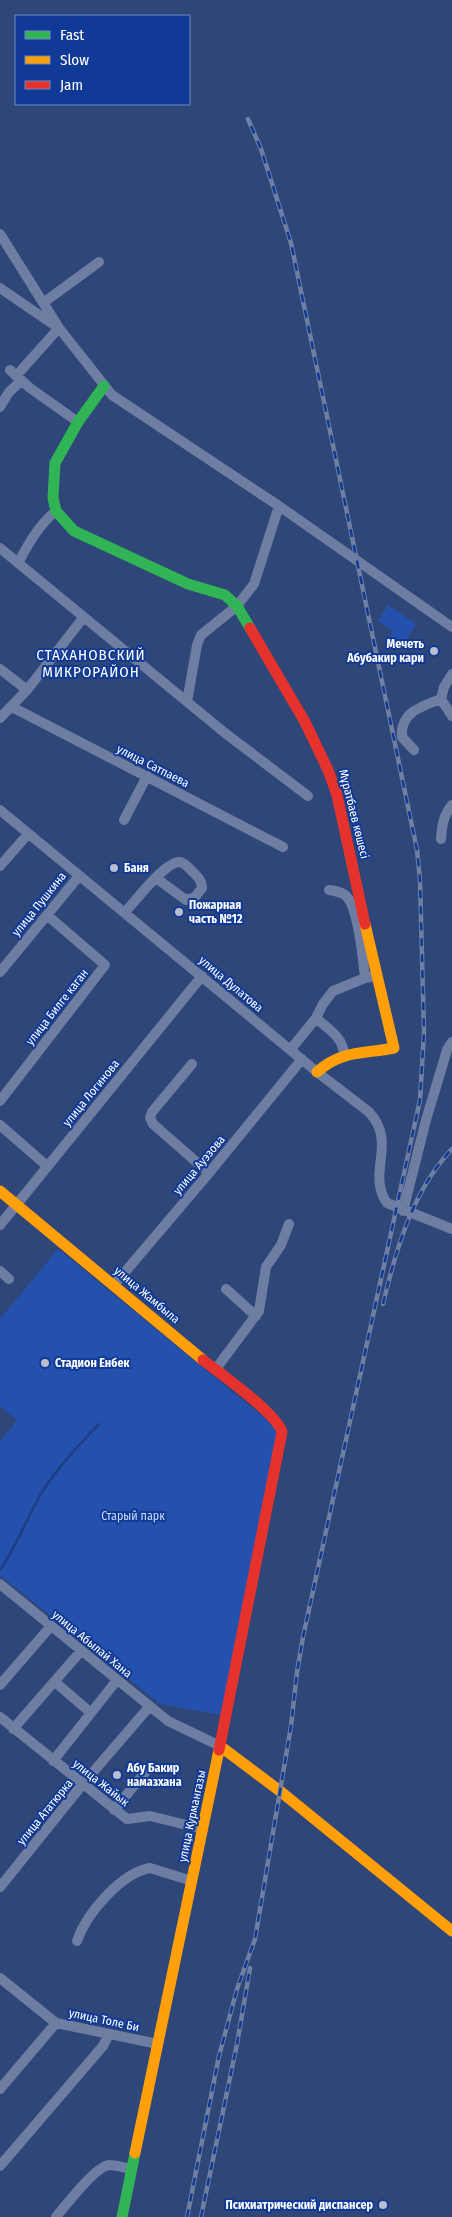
<svg xmlns="http://www.w3.org/2000/svg" width="452" height="2217" font-family="'Fira Sans Condensed',sans-serif">
<style>
.green{fill:#2551ae}
.lines{fill:none;stroke-linecap:round;stroke-linejoin:round}
.stream{stroke:#203d81;stroke-width:2.5}
.street{stroke:#6e7ea3;stroke-width:10}
.fast{stroke:#30b455;stroke-width:11}
.slow{stroke:#ff9f0a;stroke-width:11}
.jam{stroke:#e5322d;stroke-width:11}
.rail-casing{stroke:#6f7fa2;stroke-width:4.5}
.rail{stroke:#113a96;stroke-width:2.5;stroke-dasharray:8;stroke-linecap:butt}
.poi-dot{fill:#b6bed0;stroke:#113a96;stroke-width:2}
.labels{text-anchor:middle;dominant-baseline:central;stroke-width:4;stroke-linejoin:round;paint-order:stroke}
.poi-label{font-size:12px;font-weight:bold;fill:#fff;stroke:#113a96;text-anchor:start}
.street-label{font-size:12px;fill:#fff;stroke:#113a96}
.park-label{font-size:12px;fill:#c9dafe;stroke:#113a96}
.quarter-label{font-size:15px;letter-spacing:1px;fill:#fff;stroke:#113a96}
</style>
<rect width="100%" height="100%" fill="#2f4678"/>
<!-- green -->
<path class="green" d="M 388,605 L 416,624 L 399,651 L 386,643 L 393,631 L 378,621 Z
M 58,1249 L 279,1430 L 222,1715 L 160,1704 L 0,1575 L 0,1442 L 17,1420 L 0,1406 L 0,1319 Z"/>
<g class="lines">
<!-- stream -->
<path class="stream" d="M 0,1570 C 17,1545 27,1518 42,1492 C 58,1467 78,1446 99,1424"/>
<!-- street -->
<path class="street" d="M 0,234 L 59,328 L 112,395 L 279,506 L 452,627
M 0,288 L 54,325
M 43,303 L 99,262
M 10,370 L 30,388 L 78,422
M 16,376 L 59,328
M 0,407 L 9,392 L 21,381
M 0,548 L 225,733 L 308,796
M 18,563 C 29,543 38,526 56,511
M 0,669 L 27,690
M 452,674 L 444,687 L 441,699 L 452,716
M 187,702 L 197,645 L 201,635 L 237,606 L 254,584 L 279,506
M 12,707 L 283,847
M 0,718 L 27,690 L 83,618
M 414,750 L 402,737 C 400,712 421,707 441,699
M 0,810 L 317,1072 L 369,1112 C 398,1143 366,1173 387,1203 L 452,1229
M 124,820 L 147,776
M 441,839 C 442,826 443,816 452,805
M 0,866 L 28,834
M 329,890 C 336,891 343,892 347,897 C 359,910 363,960 365,978
M 125,912 C 135,902 165,861 180,862 C 185,863 189,868 192,871 C 197,876 202,880 202,888 L 195,897 L 186,900 L 156,878
M 0,972 L 79,876
M 316,1018 C 328,1029 343,1037 344,1054
M 291,1049 L 316,1018 L 323,1004 L 333,991 L 365,978 L 376,976
M 192,1064 L 152,1112 L 150,1118 L 153,1124 L 209,1173
M 0,1101 L 105,965 L 47,915
M 0,1125 L 47,1166
M 403,1211 L 426,1120 L 447,1050 L 452,1042
M 0,1225 L 202,976
M 0,1271 L 9,1279
M 114,1285 L 209,1173 L 302,1059
M 226,1289 L 256,1316
M 215,1370 L 259,1311 L 266,1267 L 281,1245 L 289,1224
M 0,1584 L 168,1721 L 220,1746
M 55,1682 L 91,1713
M 0,1685 L 51,1626
M 0,1717 L 127,1819 L 150,1816 L 203,1829
M 13,1729 L 81,1651
M 53,1761 L 117,1680
M 114,1810 L 147,1770
M 0,1887 L 82,1785 L 149,1707
M 77,1941 C 86,1914 121,1873 150,1868 L 192,1881
M 0,1978 L 56,2023 L 158,2044
M 0,2089 L 56,2023
M 0,2166 L 103,2046 L 109,2034
M 56,2217 C 65,2206 96,2166 109,2165 C 116,2165 125,2168 132,2169"/>
<!-- fast -->
<path class="fast" d="M 104,386 L 78,422 L 55,463 L 53,498 L 56,511 L 74,531 L 188,584 L 225,595 L 237,606 L 250,628
M 122,2217 L 135,2153"/>
<!-- slow -->
<path class="slow" d="M 317,1072 C 341,1050 364,1054 394,1048 L 365,924
M 0,1191 L 203,1360
M 220,1746 L 280,1791 L 452,1931
M 135,2153 L 219,1750"/>
<!-- jam -->
<path class="jam" d="M 250,628 L 305,722 L 328,770 L 337,795 L 365,924
M 203,1360 C 221,1374 276,1413 282,1432 L 219,1750"/>
<defs>
<path id="rail" d="M 383,1304 C 396,1249 413,1190 452,1149
M 187,2217 L 219,2056 L 237,1989 L 255,1939 L 291,1726 L 297,1672 L 303,1637 L 420,1100 L 424,1032 L 420,880 L 417,850 L 291,243 L 261,149 L 248,119
M 201,2217 L 237,2044 L 250,1968"/>
</defs>
<!-- rail casing -->
<use href="#rail" class="rail-casing"/>
<!-- rail -->
<use href="#rail" class="rail"/>
</g>
<!-- markers -->
<g class="poi-dot">
<circle cx="434" cy="651" r="5"/>
<circle cx="114" cy="868" r="5"/>
<circle cx="179" cy="912" r="5"/>
<circle cx="45" cy="1363" r="5"/>
<circle cx="117" cy="1775" r="5"/>
<circle cx="383" cy="2205" r="5"/>
</g>
<g class="labels">
<!-- poi labels -->
<g class="poi-label">
<text x="424" y="644" text-anchor="end">Мечеть<tspan x="424" dy="14">Абубакир кари</tspan></text>
<text x="124" y="868">Баня</text>
<text x="189" y="905">Пожарная<tspan x="189" dy="14">часть №12</tspan></text>
<text x="55" y="1363">Стадион Енбек</text>
<text x="127" y="1768">Абу Бакир<tspan x="127" dy="14">намазхана</tspan></text>
<text x="373" y="2205" text-anchor="end">Психиатрический диспансер</text>
</g>
<!-- street labels -->
<g class="street-label">
<text transform="translate(153 766) rotate(27)">улица Сатпаева</text>
<text transform="translate(354 814) rotate(76)">Мұратбаев көшесі</text>
<text transform="translate(39 904) rotate(-51)">улица Пушкина</text>
<text transform="translate(231 984) rotate(40)">улица Дулатова</text>
<text transform="translate(57 1007) rotate(-52)">улица Билге каган</text>
<text transform="translate(91 1093) rotate(-51)">улица Логинова</text>
<text transform="translate(199 1165) rotate(-50)">улица Ауэзова</text>
<text transform="translate(147 1295) rotate(40)">улица Жамбыла</text>
<text transform="translate(92 1644) rotate(39)">улица Абылай Хана</text>
<text transform="translate(101 1783) rotate(38)">улица Жайык</text>
<text transform="translate(45 1812) rotate(-51)">улица Ататюрка</text>
<text transform="translate(192 1816) rotate(-78)">улица Курмангазы</text>
<text transform="translate(104 2020) rotate(12)">улица Толе Би</text>
</g>
<!-- park labels -->
<g class="park-label">
<text x="133" y="1516">Старый парк</text>
</g>
<!-- quarter labels -->
<g class="quarter-label">
<text x="91" y="655">СТАХАНОВСКИЙ<tspan x="91" dy="17">МИКРОРАЙОН</tspan></text>
</g>
</g>
<!-- legend -->
<rect x="15" y="15" width="175" height="90" fill="#113a96" stroke="#7089c0"/>
<rect x="25" y="31" width="25" height="8" fill="#30b455" stroke="#7089c0"/>
<text x="60" y="40" font-size="15" fill="#ffffff">Fast</text>
<rect x="25" y="56" width="25" height="8" fill="#ff9f0a" stroke="#7089c0"/>
<text x="60" y="65" font-size="15" fill="#ffffff">Slow</text>
<rect x="25" y="81" width="25" height="8" fill="#e5322d" stroke="#7089c0"/>
<text x="60" y="90" font-size="15" fill="#ffffff">Jam</text>
</svg>
